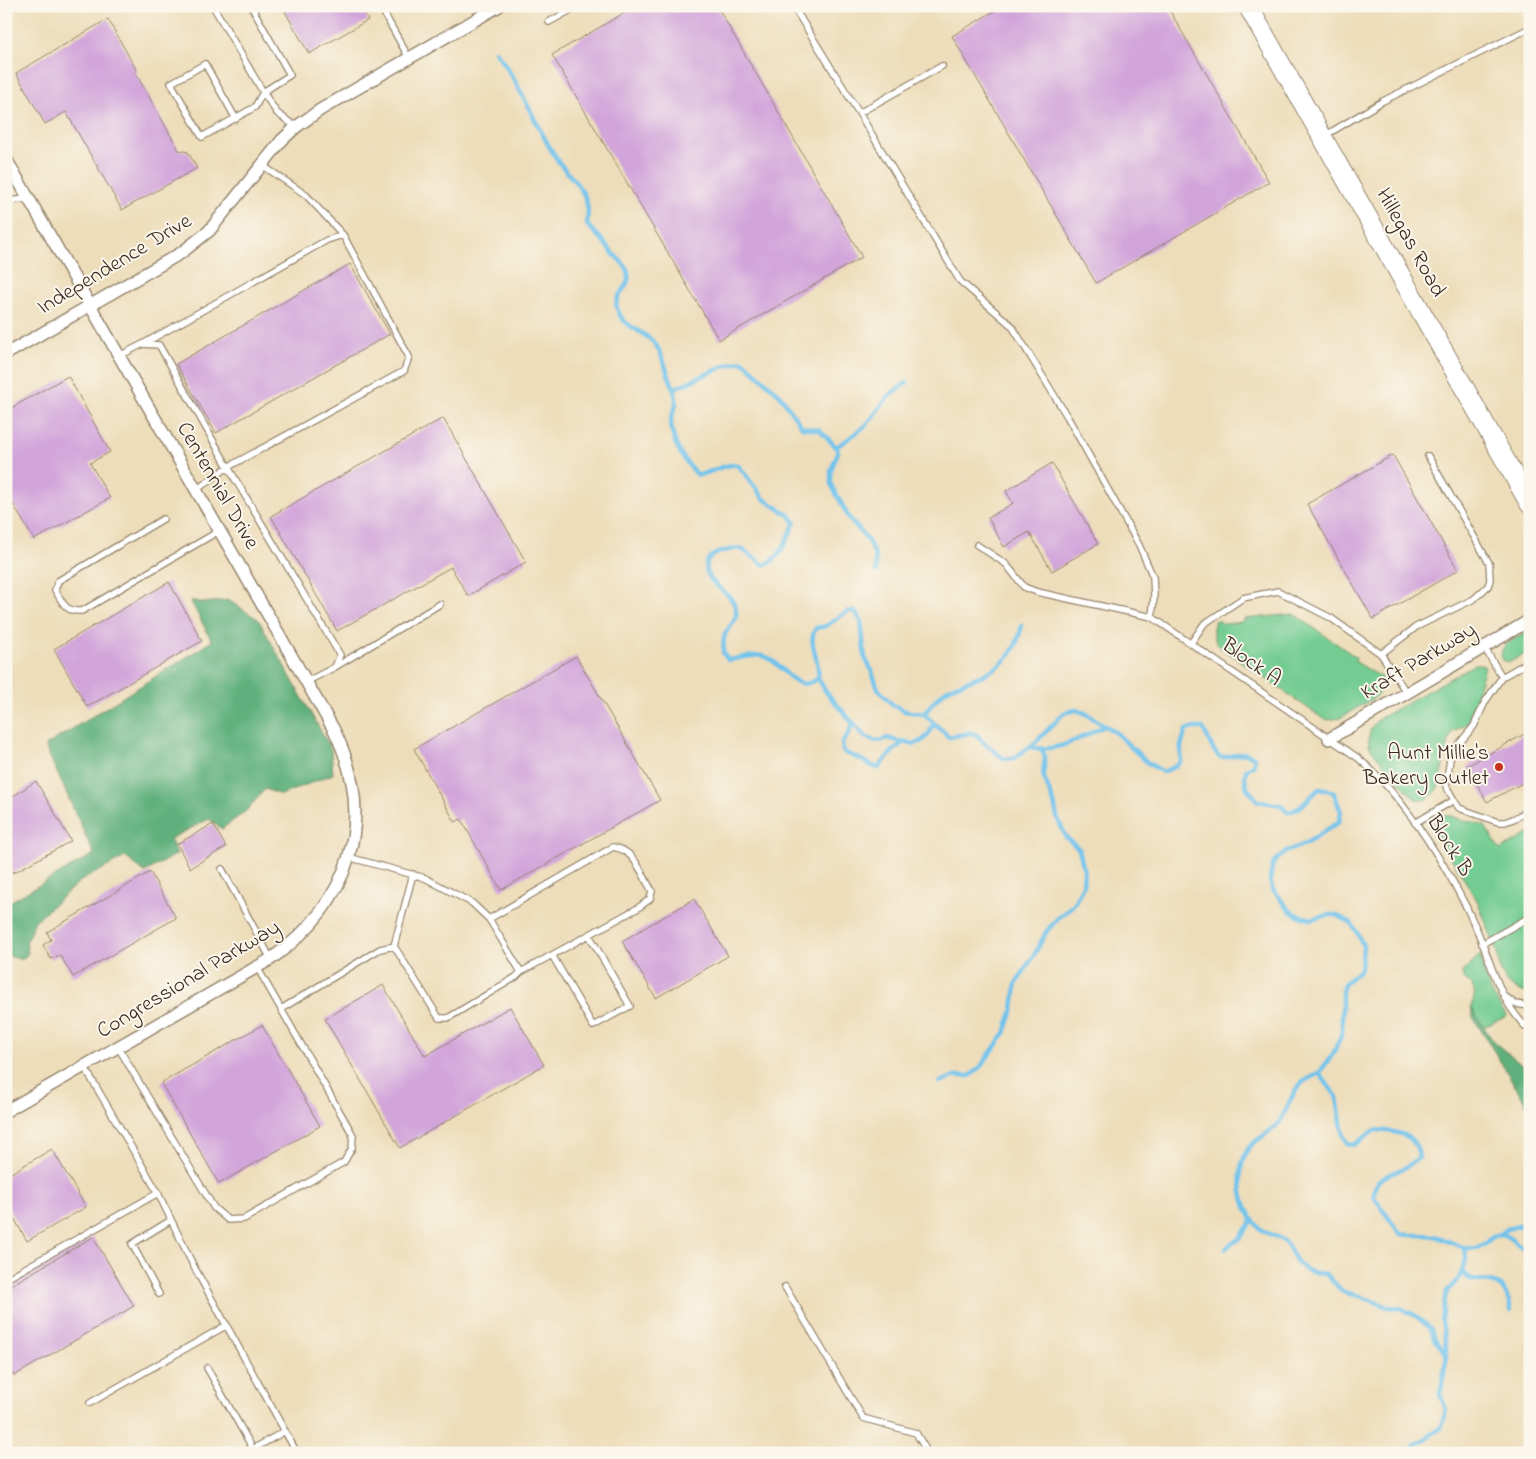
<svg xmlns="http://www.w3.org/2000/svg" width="1536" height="1459" font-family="'Indie Flower',sans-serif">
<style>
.green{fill:#73cc92;stroke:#577b58}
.forest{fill:#5eb07c;stroke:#4c6d4d}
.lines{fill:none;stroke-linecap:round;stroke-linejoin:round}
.stream{stroke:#71c3ec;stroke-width:4.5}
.building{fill:#d1a4da}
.service-casing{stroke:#94846c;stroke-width:8}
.minor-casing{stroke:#94846c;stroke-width:14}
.primary-casing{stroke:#94846c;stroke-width:21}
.service{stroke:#fff;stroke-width:5.5}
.minor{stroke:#fff;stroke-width:11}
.primary{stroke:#fff;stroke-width:19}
.poi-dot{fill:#c8321e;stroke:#fbf7ec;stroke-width:2}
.labels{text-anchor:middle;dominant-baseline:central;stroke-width:4;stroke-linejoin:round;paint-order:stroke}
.street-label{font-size:22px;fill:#3b2a1e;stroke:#fbf7ec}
.poi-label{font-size:22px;fill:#3b2a1e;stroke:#fbf7ec;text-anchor:end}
</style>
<rect width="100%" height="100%" fill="#fbf7ec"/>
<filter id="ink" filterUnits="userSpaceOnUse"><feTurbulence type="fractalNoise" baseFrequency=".02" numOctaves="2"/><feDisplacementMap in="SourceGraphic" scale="10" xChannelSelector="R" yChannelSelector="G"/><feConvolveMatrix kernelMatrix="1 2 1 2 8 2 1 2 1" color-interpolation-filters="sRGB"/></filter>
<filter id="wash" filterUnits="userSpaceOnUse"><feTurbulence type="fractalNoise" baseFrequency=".0096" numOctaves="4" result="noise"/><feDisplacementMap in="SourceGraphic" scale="20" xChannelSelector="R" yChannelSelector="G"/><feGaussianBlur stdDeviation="1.12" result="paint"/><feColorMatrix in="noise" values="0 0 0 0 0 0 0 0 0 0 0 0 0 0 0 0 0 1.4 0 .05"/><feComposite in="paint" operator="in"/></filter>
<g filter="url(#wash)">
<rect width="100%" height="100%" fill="#edddba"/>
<!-- green -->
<path class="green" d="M 1294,614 L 1357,658 L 1355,660 L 1356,662 L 1381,677 L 1382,687 L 1378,694 L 1374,698 L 1340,718 L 1328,720 L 1322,718 L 1217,645 C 1214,637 1210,628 1216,620 L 1220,621 L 1223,624 L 1241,622 L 1244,621 L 1244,619 Z
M 1530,631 L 1530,651 L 1510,662 L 1503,661 C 1495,644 1518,638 1530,631 Z
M 1475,664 L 1481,664 L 1485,667 L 1468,723 L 1451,733 L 1437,791 L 1426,800 L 1415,799 C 1407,790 1372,753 1369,745 C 1367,734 1372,724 1380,718 Z
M 1444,814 L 1485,826 L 1500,850 L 1530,833 L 1530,994 L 1517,990 L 1506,982 L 1500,969 L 1496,949 L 1478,902 L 1435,831 L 1432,829 L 1436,819 Z
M 1480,955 C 1485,981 1492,996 1507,1016 L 1484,1027 L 1477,1018 L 1471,1007 C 1477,993 1475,985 1463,978 L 1462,972 Z"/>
<!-- forest -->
<path class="forest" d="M 190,600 L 204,603 L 228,600 L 258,619 L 331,749 L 333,774 L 281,795 L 265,789 L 247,810 L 222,829 L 209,819 L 170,839 L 177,854 L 145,872 L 125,857 L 79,882 L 35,921 L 26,942 L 28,953 L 22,960 L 6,955 L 6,904 L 94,854 L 45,746 L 212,641 Z
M 1471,1007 L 1493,1041 L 1530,1072 L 1530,1110 L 1473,1017 Z"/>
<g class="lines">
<!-- stream -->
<path class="stream" d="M 495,51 C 520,83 534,123 556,158 C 564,171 577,181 584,195 C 589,205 588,214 587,225 C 598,235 602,239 610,250 C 618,260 635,269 626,285 C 622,293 614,299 617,308 C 621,327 644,330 655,344 C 661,351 666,369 670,379 C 673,385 677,398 676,404 C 675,411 670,415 671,422 C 672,444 683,461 698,475 C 711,473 725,463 738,465 L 764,499 L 789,515 L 795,522 C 787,538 783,558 764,565 L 740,548 C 730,550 705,552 706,567 C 708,587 733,591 736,610 C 738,620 729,626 725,634 C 723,639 724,648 723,653 L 728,660 C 736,659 756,654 763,656 C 783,660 793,698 818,678 C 821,660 806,642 816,628 L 826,626 L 848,611 L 855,612 L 861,621 L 865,658 L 871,669 L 878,689 L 893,705 L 905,711 L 924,714 L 949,737 L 970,733 L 977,735 L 983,742 L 1003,758 L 1013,759 L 1036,742 L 1064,713 L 1076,710 L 1085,713 L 1115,732 L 1148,763 L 1163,772 L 1176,766 L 1181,761 L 1181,746 L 1186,730 L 1193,728 L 1203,728 L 1213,749 L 1219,757 C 1233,760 1238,747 1255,758 L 1253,765 L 1246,770 L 1245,778 L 1247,788 L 1258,801 L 1281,805 L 1287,812 C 1301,811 1309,797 1319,789 L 1326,789 L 1334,793 L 1341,812 L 1339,822 L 1305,844 L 1285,852 L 1274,862 L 1272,867 L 1270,880 L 1272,888 L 1281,900 L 1290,911 L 1297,915 L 1310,919 L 1330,915 L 1336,915 L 1350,922 L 1357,932 L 1363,946 L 1361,969 L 1345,983 L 1342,990 L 1342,1033 L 1333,1054 L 1319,1073 L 1337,1097 L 1343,1136 L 1348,1144 L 1354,1145 L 1375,1130 C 1395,1131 1417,1133 1419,1157 C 1414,1162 1409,1166 1402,1169 C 1388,1176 1373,1176 1374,1197 L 1400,1234 C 1411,1236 1423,1234 1434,1236 C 1448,1239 1460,1250 1475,1248 C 1485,1247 1491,1234 1501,1234 C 1511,1235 1518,1249 1530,1252
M 673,389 L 727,365 L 743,361 L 780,395 L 802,427 L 820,430 L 836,447 L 838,452 L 831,470 L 831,484 L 849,518 L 867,539 L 875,555 L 876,572
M 836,447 C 847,440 859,432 868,423 C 882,406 886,394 907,383
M 818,678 L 826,692 L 865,737 C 872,740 880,743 887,738 C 910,744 922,751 934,724
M 924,714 C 931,705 938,695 948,689 C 956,685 964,682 973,679 C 1001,669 1016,655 1022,625
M 853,722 L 848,735 L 842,743 L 843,751 C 849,756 852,756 858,758 C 865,761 870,766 878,768 L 892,752 L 903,742
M 1030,747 C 1058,754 1080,737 1105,726
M 1319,1073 C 1314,1076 1308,1078 1303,1082 C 1291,1092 1288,1109 1280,1121 C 1272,1133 1256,1138 1248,1149 C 1234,1172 1241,1212 1262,1230 C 1269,1235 1278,1236 1285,1242 C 1289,1246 1290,1249 1293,1255 C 1300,1270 1310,1273 1326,1274 L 1343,1292 L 1360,1296 L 1388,1307 L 1400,1308 L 1416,1316 L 1430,1328 L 1435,1339 L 1447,1356
M 940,1082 L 955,1076 L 970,1076 L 979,1069 L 1005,1033 L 1013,1009 L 1016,984 L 1037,950 L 1046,932 L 1057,919 L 1074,904 L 1083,886 L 1084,870 L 1079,849 L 1066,837 L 1057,817 L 1054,803 L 1043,775 L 1045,756 L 1042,750
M 1501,1234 L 1507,1229 L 1530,1223
M 1226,1248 L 1241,1237 L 1253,1219
M 1462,1271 C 1476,1294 1502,1263 1511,1310
M 1412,1453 L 1414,1446 L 1441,1428 L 1444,1419 L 1446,1409 L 1440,1395 L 1447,1356 L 1442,1320 L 1445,1299 L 1447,1291 L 1459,1279 L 1462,1271 L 1466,1260 L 1465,1247"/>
</g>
<g id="blocks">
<!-- building -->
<path class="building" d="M 282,6 L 361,6 L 368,20 L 309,54 Z
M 636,6 L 717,6 L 862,257 L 719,340 L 552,55 Z
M 1003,6 L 1167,6 L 1269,182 L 1096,283 L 952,36 Z
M 108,19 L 137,71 L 135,72 L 179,150 L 188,152 L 197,168 L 122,210 L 66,112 L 45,124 L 16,73 Z
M 350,264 L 390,334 L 216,433 L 176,364 Z
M 68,376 L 110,452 L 90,463 L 110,498 L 34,540 L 6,492 L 6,411 Z
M 443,418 L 526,562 L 468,596 L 451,567 L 337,631 L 271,516 Z
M 1393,455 L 1458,570 L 1373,619 L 1307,504 Z
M 1052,463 L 1098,544 L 1052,571 L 1029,532 L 1004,547 L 988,518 L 1013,503 L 1006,491 Z
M 169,582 L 202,641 L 87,707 L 54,649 Z
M 576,656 L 660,800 L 501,890 L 461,819 L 455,822 L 414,749 Z
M 1530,731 L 1530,779 L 1487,802 L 1467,766 Z
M 36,781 L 71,841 L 13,873 L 6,862 L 6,801 Z
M 213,824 L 226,847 L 190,868 L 177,844 Z
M 150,872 L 176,918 L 73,977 L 60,955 L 51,959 L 43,945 L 51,940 L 47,932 Z
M 694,899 L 728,956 L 656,998 L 622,941 Z
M 383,985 L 425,1056 L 510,1007 L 544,1065 L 400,1148 L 325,1019 Z
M 262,1025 L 320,1126 L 219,1184 L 161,1083 Z
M 52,1149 L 86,1207 L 27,1241 L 6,1204 L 6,1176 Z
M 93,1237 L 134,1306 L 14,1376 L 6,1363 L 6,1288 Z"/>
</g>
</g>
<g filter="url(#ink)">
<use href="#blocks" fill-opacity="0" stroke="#94846c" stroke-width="1"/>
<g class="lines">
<defs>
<path id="service" d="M 213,6 L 263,92 L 277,113 L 296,127
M 380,6 L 409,58
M 793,6 L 859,113 L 942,66
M 549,22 L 578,6
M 859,113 L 960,281 L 1012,326 L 1068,418 L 1139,545 L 1153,577 L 1154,597 L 1152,617
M 236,119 L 205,64 L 171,83 L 202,137 L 255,107 L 263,92 L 290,75 L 251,6
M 1326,135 L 1383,101 L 1530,28
M 6,201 L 29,199
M 143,344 L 327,240 L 343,235
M 119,356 L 143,344 L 159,345 L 228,467 L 340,655 L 335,667
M 196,490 L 228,467 L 404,371 L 409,357 L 343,235 L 306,195 L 262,165
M 163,519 L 58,581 L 55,590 C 63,603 65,612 82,611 L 219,531
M 977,545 L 1006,564 L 1024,587 L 1037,592 L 1152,617 L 1358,758 C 1405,797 1453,875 1477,930 C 1493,967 1499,1002 1530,1031
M 1191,643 L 1204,624 L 1243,598 L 1278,591 L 1331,618 L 1381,654 L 1406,692
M 1484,647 L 1502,677 L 1530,661
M 1381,654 L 1416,627 L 1474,599 L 1488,586 L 1490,580 L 1489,563 L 1428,456
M 306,682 L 335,667 L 440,604
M 1454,800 L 1446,786 L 1450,759 L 1458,745 L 1474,726 L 1485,702 L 1502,677
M 1415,823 L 1454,800 L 1459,808 L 1498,822 L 1505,822 L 1513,819 L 1530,810
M 222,869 L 271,959
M 489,919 L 613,847 C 635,850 641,873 652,891 L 650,899 L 638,908 L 521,972
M 1482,944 L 1530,917
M 394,946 L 413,874
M 552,955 L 593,1026 L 630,1006 L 589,935
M 1507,998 L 1515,1004 L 1530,1006
M 281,1009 L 380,949 L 394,946 L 439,1018 L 448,1018 L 516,977 L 521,972 L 489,919 L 472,903 L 425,878 L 348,857
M 118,1047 L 214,1208 L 228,1220 L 244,1219 L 344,1162 L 352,1148 L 353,1135 L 257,967
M 158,1193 L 193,1265 L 297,1453
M 6,1279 L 158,1193 L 84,1066
M 785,1287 L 863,1418 L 916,1433 L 928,1453
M 159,1294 L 132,1244 L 171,1220
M 207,1368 L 253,1449 L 285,1431
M 90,1403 L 227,1325"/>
<path id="minor" d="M 6,159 L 334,730 C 378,819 350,903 271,959 L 6,1111
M 6,354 L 181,253 L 209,231 L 282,140 L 296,127 L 320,110 L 499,6
M 1329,739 L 1530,620"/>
<path id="primary" d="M 1248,6 L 1530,504"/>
</defs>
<!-- service casing -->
<use href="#service" class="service-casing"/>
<!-- minor casing -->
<use href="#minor" class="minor-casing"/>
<!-- primary casing -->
<use href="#primary" class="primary-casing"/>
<!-- service -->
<use href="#service" class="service"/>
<!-- minor -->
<use href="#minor" class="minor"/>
<!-- primary -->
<use href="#primary" class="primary"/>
</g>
</g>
<!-- markers -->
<circle class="poi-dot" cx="1499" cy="767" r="5"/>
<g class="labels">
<!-- street labels -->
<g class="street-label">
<text transform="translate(1410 243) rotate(61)">Hillegas Road</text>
<text transform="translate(115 265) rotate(-31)">Independence Drive</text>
<text transform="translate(217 486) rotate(60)">Centennial Drive</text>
<text transform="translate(1419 662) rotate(-31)">Kraft Parkway</text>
<text transform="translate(1251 663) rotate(35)">Block A</text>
<text transform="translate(1449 846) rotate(58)">Block B</text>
<text transform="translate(189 980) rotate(-31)">Congressional Parkway</text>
</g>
<!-- poi labels -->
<g class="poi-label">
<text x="1489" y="754">Aunt Millie's<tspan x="1489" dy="25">Bakery Outlet</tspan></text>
</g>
</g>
<!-- margin -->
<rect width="1536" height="1459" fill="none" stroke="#fbf7ec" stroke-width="25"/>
</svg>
